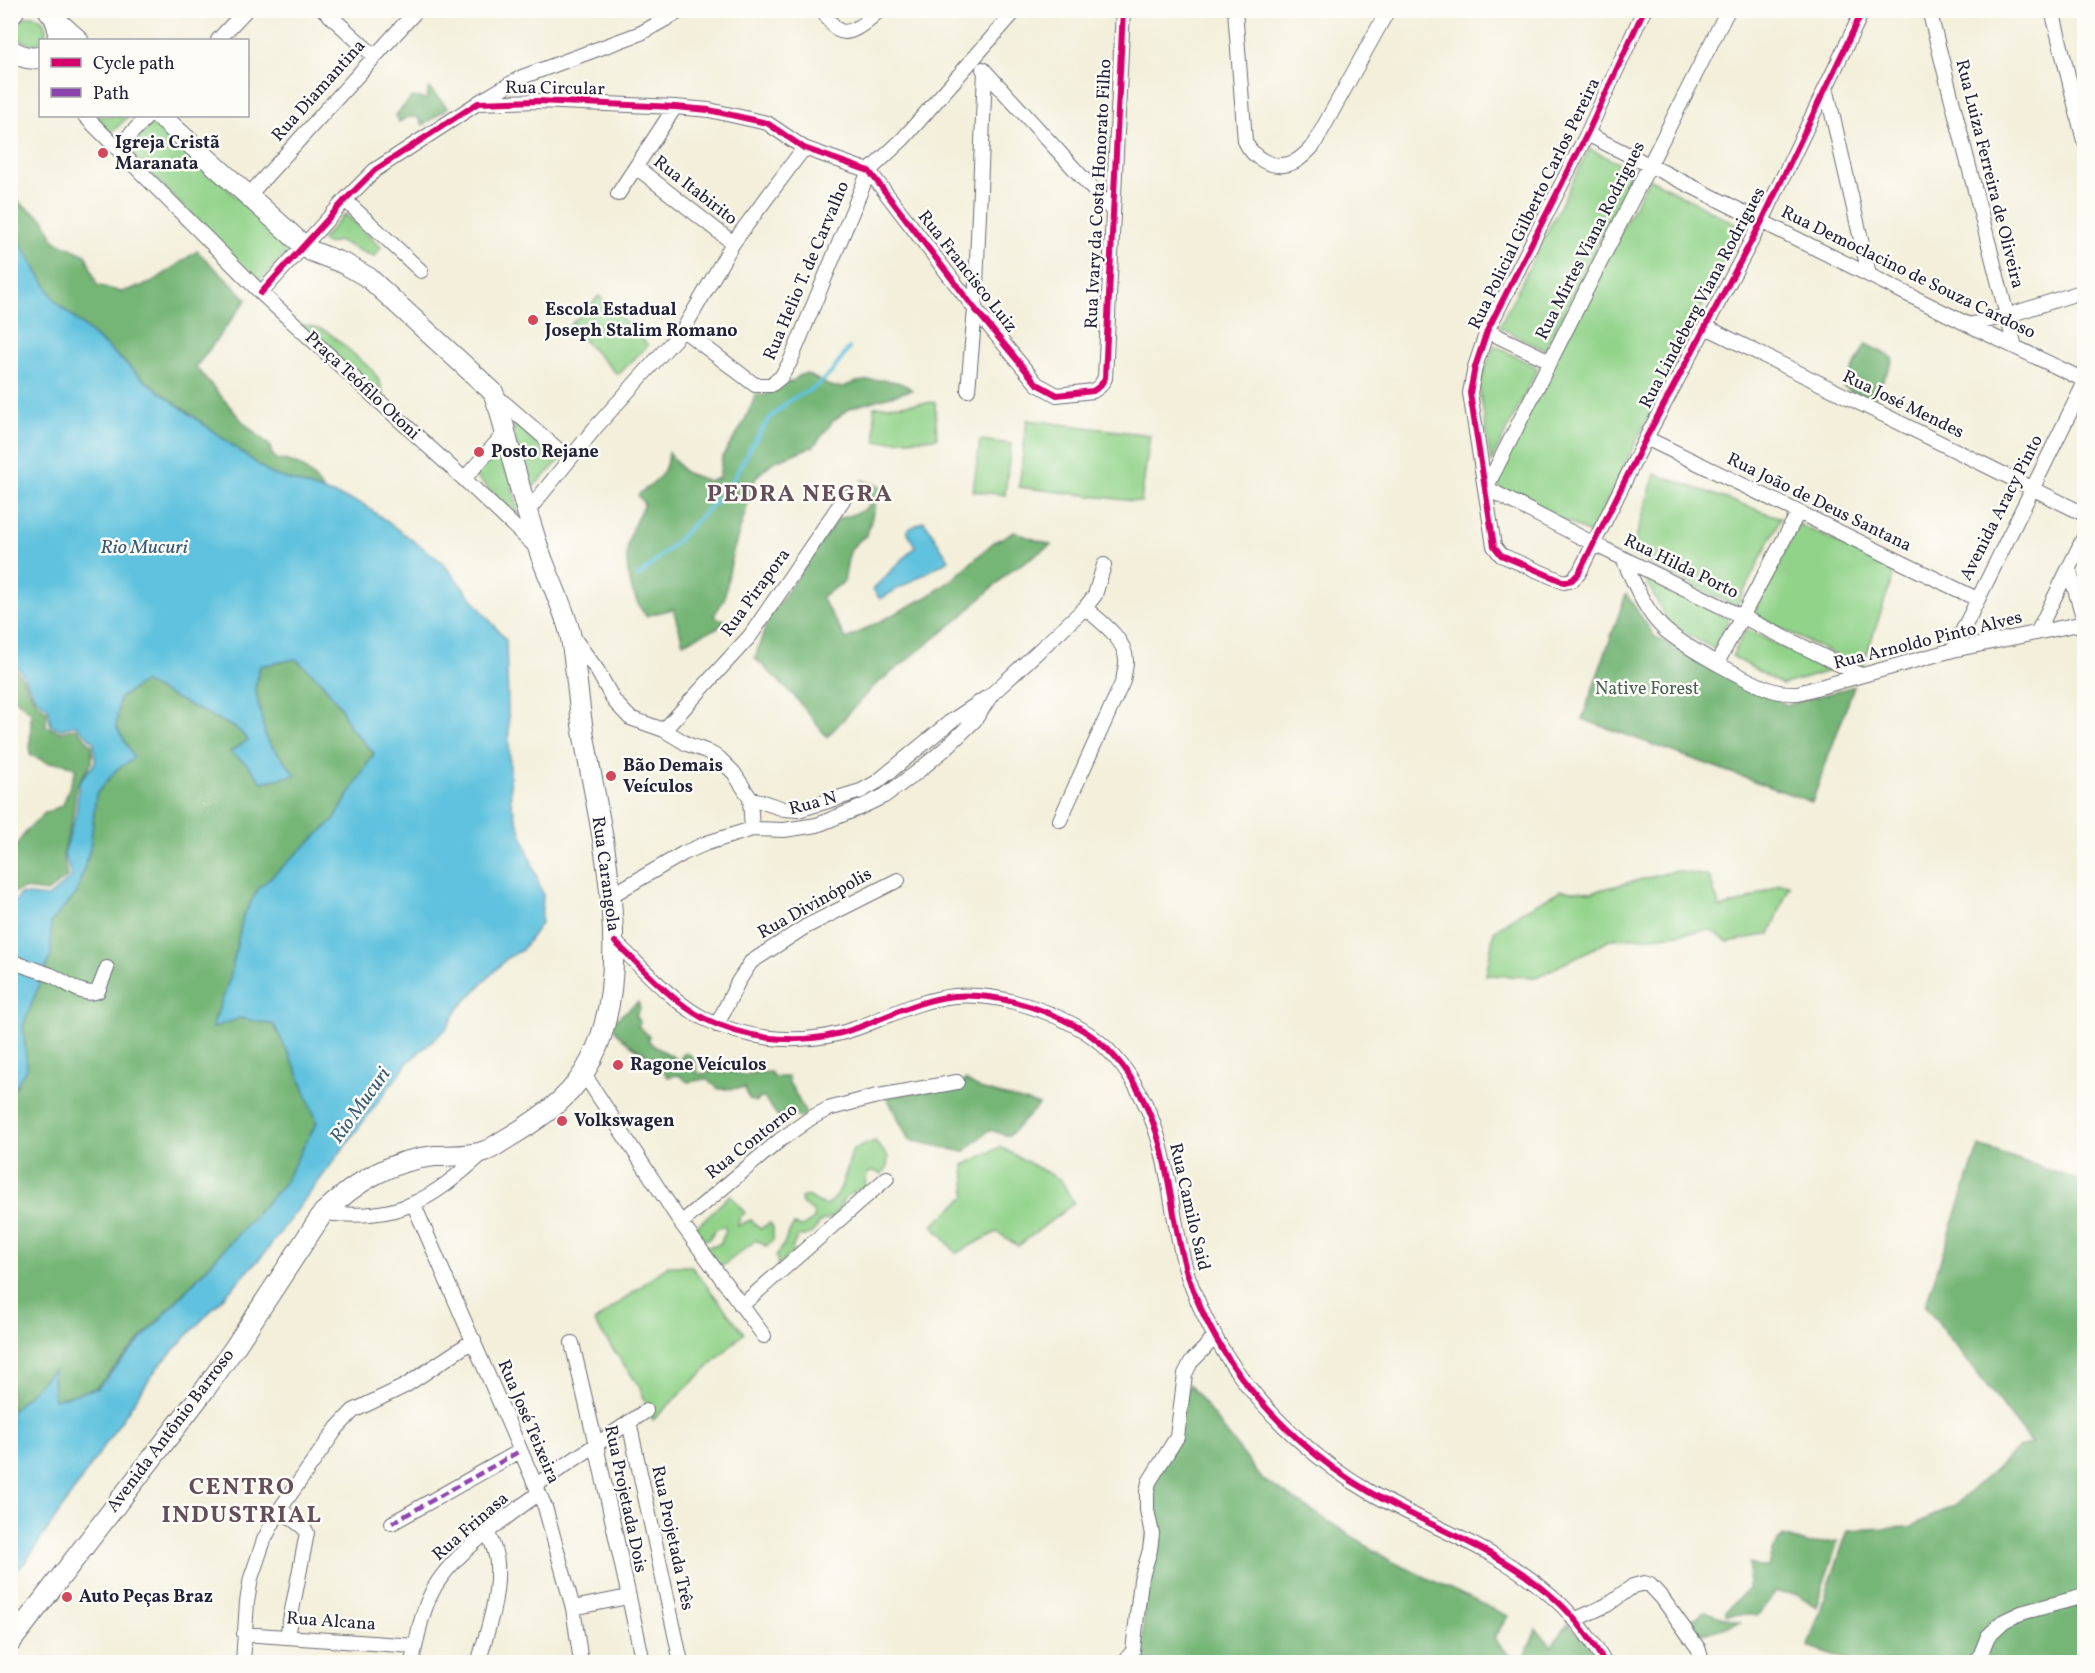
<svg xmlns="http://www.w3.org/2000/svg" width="2095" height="1673" font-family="Vollkorn,serif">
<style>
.green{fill:#92d38a;stroke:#5a7a62;stroke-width:1.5}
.forest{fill:#75b576;stroke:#4c6c58;stroke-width:1.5}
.water{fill:#60c2de;stroke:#41728c;stroke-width:1.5}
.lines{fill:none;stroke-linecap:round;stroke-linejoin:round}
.stream{stroke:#60c2de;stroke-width:4}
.street-casing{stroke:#6b6a73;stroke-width:16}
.secondary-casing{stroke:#6b6a73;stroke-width:22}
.primary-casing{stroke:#6b6a73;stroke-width:23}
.street{stroke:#fff;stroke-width:14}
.secondary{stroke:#fff;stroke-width:20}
.primary{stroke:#fff;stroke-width:21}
.quiet{stroke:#8e44ad;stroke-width:4.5;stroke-dasharray:9 4.5;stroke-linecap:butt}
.cycleway-casing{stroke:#fdfcf7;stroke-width:10}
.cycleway{stroke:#d6006c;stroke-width:6}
.poi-dot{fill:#d1495b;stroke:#fdfcf7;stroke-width:2}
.labels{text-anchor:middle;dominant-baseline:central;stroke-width:5;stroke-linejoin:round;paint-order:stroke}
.street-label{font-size:18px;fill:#22223b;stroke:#fdfcf7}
.poi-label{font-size:18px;font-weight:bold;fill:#22223b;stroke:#fdfcf7;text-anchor:start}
.park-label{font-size:18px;fill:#496057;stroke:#fdfcf7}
.water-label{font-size:20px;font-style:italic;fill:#385a74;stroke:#fdfcf7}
.district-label{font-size:24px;font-weight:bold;letter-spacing:1.5px;fill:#644e5a;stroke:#fdfcf7}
</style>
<rect width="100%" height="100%" fill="#fdfcf7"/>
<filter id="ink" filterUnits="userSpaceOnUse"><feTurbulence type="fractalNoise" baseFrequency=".0167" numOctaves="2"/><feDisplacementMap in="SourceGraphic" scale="12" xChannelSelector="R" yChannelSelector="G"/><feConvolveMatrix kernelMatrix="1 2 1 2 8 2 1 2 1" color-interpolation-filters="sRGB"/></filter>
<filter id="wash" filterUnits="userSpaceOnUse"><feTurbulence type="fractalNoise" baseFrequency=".008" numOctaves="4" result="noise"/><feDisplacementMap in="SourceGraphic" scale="24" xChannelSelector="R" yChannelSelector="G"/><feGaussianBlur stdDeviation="1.35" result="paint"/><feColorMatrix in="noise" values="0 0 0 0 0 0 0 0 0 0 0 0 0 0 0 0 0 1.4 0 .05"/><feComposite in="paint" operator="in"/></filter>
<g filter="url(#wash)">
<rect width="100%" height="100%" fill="#f3efda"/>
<!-- green -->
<path class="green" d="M18 30a14 14 0 1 1 28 0a14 14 0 1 1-28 0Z
M 95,116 L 129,116 L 111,133 Z
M 154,121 L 292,248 L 257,284 L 128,149 Z
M 1589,149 L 1635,171 L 1545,350 L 1499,327 Z
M 1649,178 L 1741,227 L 1591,534 L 1498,487 L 1500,482 L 1492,477 Z
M 345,214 L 381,247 L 374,257 L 339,241 L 327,244 L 321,240 Z
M 599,296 L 648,345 L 618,375 L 569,326 Z
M 300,324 L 318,328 L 328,332 L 372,370 L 380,382 L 385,403 Z
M 1494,345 L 1538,368 L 1491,462 L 1479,385 Z
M 935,402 L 937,438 L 876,442 L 874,407 Z
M 510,414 L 563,457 L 531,489 L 526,489 Z
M 1027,420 L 1150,435 L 1141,502 L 1019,487 Z
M 980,440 L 1011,444 L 1005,495 L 973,491 Z
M 503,447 L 520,518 L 474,475 Z
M 1655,474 L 1781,518 L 1736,607 L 1631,554 Z
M 1798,524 L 1895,570 L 1862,668 L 1753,615 Z
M 1643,575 L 1729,619 L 1714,649 L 1669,624 Z
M 1746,629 L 1829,671 L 1782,685 L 1732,656 Z
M 1674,871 L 1709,876 L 1720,908 L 1745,901 L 1780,884 L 1790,885 L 1770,934 L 1728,942 L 1710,930 L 1653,937 L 1612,939 L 1537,977 L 1486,975 L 1494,931 L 1523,911 L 1561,890 L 1592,892 Z
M 875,1141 L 888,1157 L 887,1168 L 882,1174 L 873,1171 L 867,1174 L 864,1191 L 858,1189 C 854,1192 848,1194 845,1198 C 835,1209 840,1218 821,1221 C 814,1231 811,1237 798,1236 L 792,1248 L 794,1251 L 778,1265 L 776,1256 C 787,1244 786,1234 794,1225 L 802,1227 L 814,1219 L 814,1213 L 802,1203 L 801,1198 L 807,1196 L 826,1206 C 842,1198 847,1166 853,1149 Z
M 1000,1147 L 1061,1180 L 1074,1203 L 1018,1246 L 997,1232 L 956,1253 L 933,1225 L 966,1196 L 964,1165 Z
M 730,1195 L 745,1213 L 740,1217 L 737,1226 L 751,1220 L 760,1229 L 770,1223 L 773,1227 L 773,1240 L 766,1246 L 756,1240 L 724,1265 L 718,1264 L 704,1247 L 720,1244 L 726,1231 L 724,1226 L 715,1230 L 709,1239 L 700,1239 L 693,1230 Z
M 668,1266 L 691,1266 L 744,1333 L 653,1420 L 639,1386 L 594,1322 Z"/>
<!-- forest -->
<path class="forest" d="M 429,88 L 448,108 L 423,125 L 417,117 L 408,117 L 399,122 L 396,115 L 412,97 L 426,99 Z
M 11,192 L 21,204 L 44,219 L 55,241 L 86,255 L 97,285 L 121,292 L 151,283 L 197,251 L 247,299 L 196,367 L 244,423 L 271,447 L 271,453 L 277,460 C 300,459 313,475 325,492 L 271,474 L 146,381 L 55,301 L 11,227 Z
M 1866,344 L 1893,358 C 1890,374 1874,388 1874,404 L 1843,387 Z
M 807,374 C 818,379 829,389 843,387 C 847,386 852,383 856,382 C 874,379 898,377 912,390 L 850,408 L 833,421 L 814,446 L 773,462 L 756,477 L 733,552 L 724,600 L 714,615 L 717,618 L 725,620 L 726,624 L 683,643 L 673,609 L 646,616 C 631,598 624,567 628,544 C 630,530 638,516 644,504 L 638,495 C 657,478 664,480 669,453 L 684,472 L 708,481 L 719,478 L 722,457 L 742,426 L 753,402 L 755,394 L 766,395 L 781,382 L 792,382 L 800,375 Z
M 862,480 L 887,489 L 877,498 L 867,535 C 845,549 849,557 844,582 L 821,597 L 846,639 L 927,597 L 953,579 L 994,542 L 1014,532 L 1051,545 L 1010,571 L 960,618 L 872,688 L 827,737 L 795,697 L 755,658 L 768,619 L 838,519 C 862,511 882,510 862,480 Z
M 1626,594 L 1655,637 L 1787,705 L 1854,686 L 1812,802 L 1582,719 Z
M 296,659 L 320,680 L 340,706 L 349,727 L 374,753 L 334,820 L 259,889 L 243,917 L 230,978 L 212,1027 L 240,1018 L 274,1025 L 295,1066 L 317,1122 L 283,1185 L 96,1388 L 54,1400 L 52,1371 L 11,1412 L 11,1093 L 27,1068 L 23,1026 L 51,954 L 51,922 L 76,894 L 90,849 L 96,794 L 116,770 L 134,758 L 116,726 L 119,699 L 143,682 L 236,728 L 248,740 L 230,752 L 247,764 L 262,782 L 296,775 L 266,739 L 255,688 L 260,666 Z
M 11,665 C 23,675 25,685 33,697 C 36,703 42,707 47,711 L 46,726 L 61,732 L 76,728 L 92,745 L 92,762 L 76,786 L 73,814 L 63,856 L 67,877 L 47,892 L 24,889 L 12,893 L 11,896 L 11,853 L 27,830 L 45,813 L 63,805 L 76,769 L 64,763 L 49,763 L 30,755 L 31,712 L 11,696 Z
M 638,1002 L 640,1008 L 636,1015 L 640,1023 L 638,1026 L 649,1036 L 648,1040 L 654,1046 L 680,1061 L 683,1053 L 687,1053 L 693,1058 L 698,1073 L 701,1074 L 713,1071 L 722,1073 L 730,1072 L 747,1075 L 750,1073 L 771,1072 L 773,1077 L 788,1077 L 789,1083 C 796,1092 800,1104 806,1114 L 801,1118 L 784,1112 L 783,1121 L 780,1119 L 763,1097 L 755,1102 L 749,1099 L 745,1088 L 719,1089 L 706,1079 L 688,1082 L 678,1075 L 668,1077 C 663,1071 658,1061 652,1058 C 637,1049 619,1040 611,1023 Z
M 965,1080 L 980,1089 L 1039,1105 L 1009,1136 L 989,1130 L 964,1152 L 909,1140 L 887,1097 L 961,1085 Z
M 1979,1146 L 2084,1182 L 2084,1656 L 2082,1662 L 1854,1662 L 1808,1646 L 1848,1530 L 1910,1527 L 1955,1505 L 2020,1447 L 2032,1444 L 1925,1306 Z
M 1189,1384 L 1262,1479 L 1389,1560 L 1508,1616 L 1494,1638 L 1515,1662 L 1127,1662 L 1136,1654 L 1143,1637 L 1145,1565 L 1150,1494 L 1174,1433 Z
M 1783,1536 L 1809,1544 L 1838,1541 L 1816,1607 L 1797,1594 L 1776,1592 L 1758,1615 L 1726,1615 L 1726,1611 L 1748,1589 L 1749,1563 L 1758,1567 L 1768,1567 L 1772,1551 Z
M 1704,1611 L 1740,1623 L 1699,1635 L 1691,1631 L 1687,1620 L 1698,1617 Z
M 1568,1624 L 1590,1645 L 1598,1662 L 1523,1662 L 1536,1629 L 1552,1646 Z"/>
<!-- water -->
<path class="water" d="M 11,227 L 55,301 L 145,381 L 271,474 L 363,504 L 442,562 L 506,640 L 511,803 L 543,895 L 541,923 L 522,950 L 507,958 L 458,1009 L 447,1028 L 408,1062 L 264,1254 L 157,1368 L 26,1561 L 11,1576 L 11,1412 L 53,1370 L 54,1400 L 97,1388 L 283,1185 L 317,1122 L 295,1066 L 274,1025 L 240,1018 L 212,1028 L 230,978 L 243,917 L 259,888 L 334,820 L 374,753 L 349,726 L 340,706 L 320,680 L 296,659 L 260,666 L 255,688 L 266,739 L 296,775 L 262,782 L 247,764 L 230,752 L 248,740 L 236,728 L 143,682 L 119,699 L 116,726 L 134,758 L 116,770 L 96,794 L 90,849 L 76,894 L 51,922 L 51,954 L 23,1026 L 27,1068 L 11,1093 L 11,907 L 20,894 L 48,897 L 71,877 L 64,854 L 76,813 L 79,782 L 95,763 L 94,742 L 76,725 L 61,729 L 50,725 L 49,709 L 35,697 L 20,670 L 11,663 Z
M 924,521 L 949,560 L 880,599 L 873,589 L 915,547 L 907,530 Z"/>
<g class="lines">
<!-- stream -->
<path class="stream" d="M 638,577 L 673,545 L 729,487 L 755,440 L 770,418 L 790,400 L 814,388 L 832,372 L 849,348"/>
</g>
</g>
<g filter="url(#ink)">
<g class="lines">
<defs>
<path id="street" d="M 324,10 L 374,56
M 823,10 C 827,17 832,26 838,30 C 851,38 870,18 880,10
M 1235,10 L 1245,141 C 1253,159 1274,171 1294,162 C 1301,159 1307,152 1313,146 L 1388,10
M 1644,10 L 1587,134 L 1487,331 L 1475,367 L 1470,393 L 1494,546 L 1501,555 L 1564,582 L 1572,580 L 1579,573 L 1646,438 L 1762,221 L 1863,10
M 1929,10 L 2015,347
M 2052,10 L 2084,141
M 218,40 L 246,10
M 983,69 L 1113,211
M 1826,87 L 1869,274
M 479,102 L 522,77 L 641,33 L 682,10
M 85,116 L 261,293 L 464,479 L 538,549
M 1587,134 L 1969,325 L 2084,380
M 117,148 L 148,116
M 636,167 L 733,243
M 618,194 L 675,107
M 248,196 L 417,10
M 345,200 L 421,271
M 261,293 L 345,200 L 375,170 L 478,103 L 537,101 L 675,107 L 709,110 L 767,123 L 804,148 L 869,171 L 975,309 L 1037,384 L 1057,395 L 1093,391 L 1100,386 L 1105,378 L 1123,10
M 1969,325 L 2006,316 L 2084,291
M 1706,327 L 2084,514
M 683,330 L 755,385 L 771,385 L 781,377 L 790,362 L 869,171 L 903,139 L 1016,10
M 1487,331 L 1550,361
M 968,390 L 975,309 L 985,71
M 494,394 L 569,459
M 1646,438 L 1977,599
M 464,479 L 505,433
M 1486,488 L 1728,10
M 1486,488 L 1594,544 L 1861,675
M 527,512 L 595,428 L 683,330 L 733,243 L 804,148
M 1623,559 C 1634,582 1644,609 1662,627 C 1679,644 1757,688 1779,692 C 1785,693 1792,693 1798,693 L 1953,650 L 2084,623
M 2069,569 L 2084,620
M 2037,633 L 2084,537
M 573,637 L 597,670 L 614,701 L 630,718 L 664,730 L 687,744 L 706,751 L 719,758 L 734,773 L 750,798 L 752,829
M 1953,650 L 2084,384
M 1717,663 L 1798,513
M 664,730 L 750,636 L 845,497
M 750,798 L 784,809 L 798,810 L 861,791 L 877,782 L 950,722 L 986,698
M 1060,820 L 1123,681 C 1124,674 1126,667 1126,661 C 1126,639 1100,621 1085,608
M 612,895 L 684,853 L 707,843 L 752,829 L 784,830 L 817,825 L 859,808 L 884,796 L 916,773 L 946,748 L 974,721 L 992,694 L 1085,608 L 1095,595 L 1104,565
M 615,942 C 642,967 670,1000 703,1018 C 750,1042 808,1046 857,1028 C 889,1016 921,999 955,996 C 995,993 1040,1007 1074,1025 C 1126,1052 1154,1110 1165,1165 C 1173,1201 1176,1237 1187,1273 C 1199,1309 1218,1346 1241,1377 C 1273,1420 1321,1464 1368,1491 C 1427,1526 1496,1548 1548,1593 C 1570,1611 1590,1637 1604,1662
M 10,961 C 24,966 38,970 51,975 C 65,981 83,998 98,991 L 107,968
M 717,1025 L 738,982 L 751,962 L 805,927 L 898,880
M 584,1074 L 681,1223 L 764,1336
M 414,1205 L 545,1507 L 573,1608 L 581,1662
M 323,1213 C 399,1221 429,1202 484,1152
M 681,1223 L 780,1140 L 811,1118 L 828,1109 L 873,1097 L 957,1082
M 741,1306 L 887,1178
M 572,1343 L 596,1445 L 643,1662
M 629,1422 L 681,1662
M 536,1485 L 646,1411
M 280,1509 L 304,1528 L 307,1533 L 287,1636
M 392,1523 L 520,1451
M 573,1608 L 628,1597
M 1574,1620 L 1607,1605 L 1633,1586 L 1644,1583 L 1650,1585 L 1662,1598 L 1698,1648 L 1703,1662
M 244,1634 L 415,1646
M 479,1660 C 488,1629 499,1597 497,1564 C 497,1554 492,1543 488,1533
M 243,1662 L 247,1602 L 251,1578 L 264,1540 L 280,1509 L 337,1428 L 353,1411 L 405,1386 L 474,1340
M 412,1662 C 417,1640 421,1613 432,1592 C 450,1555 506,1518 539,1493
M 1124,1662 L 1133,1651 L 1141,1580 L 1150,1550 L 1152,1534 L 1147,1510 L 1147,1492 L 1149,1482 L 1177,1437 L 1185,1374 L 1191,1362 L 1204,1349 L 1215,1335
M 1973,1662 L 1980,1656 L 1988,1636 L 2004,1621 L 2021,1613 L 2084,1596"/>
<path id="secondary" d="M 58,22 L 78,40
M 10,1643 L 206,1388 L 235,1347 L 323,1213 C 355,1183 390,1160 435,1156 C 452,1155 469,1157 485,1151 C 492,1149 499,1143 506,1139 C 526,1127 545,1115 562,1099 C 649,1019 603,843 585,742 C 578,706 577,669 570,633 C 563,605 548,577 539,550 C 524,504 511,457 500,411 L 493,392 L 369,278 L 345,264 L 311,251 L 304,246 L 160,116"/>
<path id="primary" d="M 49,10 C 58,19 60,29 58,40
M 10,15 L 14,10
M 10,50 C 21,56 29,60 40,57"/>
</defs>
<!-- street casing -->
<use href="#street" class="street-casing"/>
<!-- secondary casing -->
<use href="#secondary" class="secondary-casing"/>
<!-- primary casing -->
<use href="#primary" class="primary-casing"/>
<!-- street -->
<use href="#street" class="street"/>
<!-- secondary -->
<use href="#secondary" class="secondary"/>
<!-- primary -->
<use href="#primary" class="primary"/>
<!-- quiet -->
<path class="quiet" d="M 392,1523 L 520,1451"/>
<defs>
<path id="cycleway" d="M 1644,10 L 1587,134 L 1487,331 L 1475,367 L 1470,393 L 1494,546 L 1501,555 L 1564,582 L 1572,580 L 1579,573 L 1646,438 L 1762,221 L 1863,10
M 261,293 L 345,200 L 375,170 L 478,103 L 537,101 L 675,107 L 709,110 L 767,123 L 804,148 L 869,171 L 975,309 L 1037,384 L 1057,395 L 1093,391 L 1100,386 L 1105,378 L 1123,10
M 615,942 C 642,967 670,1000 703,1018 C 750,1042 808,1046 857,1028 C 889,1016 921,999 955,996 C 995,993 1040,1007 1074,1025 C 1126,1052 1154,1110 1165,1165 C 1173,1201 1176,1237 1187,1273 C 1199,1309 1218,1346 1241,1377 C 1273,1420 1321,1464 1368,1491 C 1427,1526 1496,1548 1548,1593 C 1570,1611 1590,1637 1604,1662"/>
</defs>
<!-- cycleway casing -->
<use href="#cycleway" class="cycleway-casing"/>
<!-- cycleway -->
<use href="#cycleway" class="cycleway"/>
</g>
</g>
<!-- markers -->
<g class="poi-dot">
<circle cx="103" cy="153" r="6"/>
<circle cx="533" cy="320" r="6"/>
<circle cx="479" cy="452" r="6"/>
<circle cx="611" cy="776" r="6"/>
<circle cx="618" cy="1065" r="6"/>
<circle cx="562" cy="1121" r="6"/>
<circle cx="67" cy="1597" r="6"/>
</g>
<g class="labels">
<!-- street labels -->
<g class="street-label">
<text transform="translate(555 89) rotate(1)">Rua Circular</text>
<text transform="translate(319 91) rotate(-48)">Rua Diamantina</text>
<text transform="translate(1989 174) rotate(76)">Rua Luiza Ferreira de Oliveira</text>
<text transform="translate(695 191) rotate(38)">Rua Itabirito</text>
<text transform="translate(1099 194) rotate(-87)">Rua Ivary da Costa Honorato Filho</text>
<text transform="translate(1535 204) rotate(-64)">Rua Policial Gilberto Carlos Pereira</text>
<text transform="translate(1591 241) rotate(-63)">Rua Mirtes Viana Rodrigues</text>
<text transform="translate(807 271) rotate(-67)">Rua Helio T. de Carvalho</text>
<text transform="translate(967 272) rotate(52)">Rua Francisco Luiz</text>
<text transform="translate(1908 273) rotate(26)">Rua Democlacino de Souza Cardoso</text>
<text transform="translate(1703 298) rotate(-62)">Rua Lindeberg Viana Rodrigues</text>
<text transform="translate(362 386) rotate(43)">Praça Teófilo Otoni</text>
<text transform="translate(1903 405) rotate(26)">Rua José Mendes</text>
<text transform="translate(1819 503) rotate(26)">Rua João de Deus Santana</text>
<text transform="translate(2002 508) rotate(-63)">Avenida Aracy Pinto</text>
<text transform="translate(1681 567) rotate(26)">Rua Hilda Porto</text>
<text transform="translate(756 593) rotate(-54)">Rua Pirapora</text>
<text transform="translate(1928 641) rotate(-14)">Rua Arnoldo Pinto Alves</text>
<text transform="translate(813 804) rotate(-15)">Rua N</text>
<text transform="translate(605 874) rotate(82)">Rua Carangola</text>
<text transform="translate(815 904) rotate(-29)">Rua Divinópolis</text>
<text transform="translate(752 1142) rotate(-38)">Rua Contorno</text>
<text transform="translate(1189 1207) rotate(77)">Rua Camilo Said</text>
<text transform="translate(528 1422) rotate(67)">Rua José Teixeira</text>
<text transform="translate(171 1431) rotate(-53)">Avenida Antônio Barroso</text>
<text transform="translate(625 1499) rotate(78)">Rua Projetada Dois</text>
<text transform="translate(471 1527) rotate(-41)">Rua Frinasa</text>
<text transform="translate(672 1538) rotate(78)">Rua Projetada Três</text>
<text transform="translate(331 1622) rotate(4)">Rua Alcana</text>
</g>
<!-- poi labels -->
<g class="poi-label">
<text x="115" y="143">Igreja Cristã<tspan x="115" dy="21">Maranata</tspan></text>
<text x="545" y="310">Escola Estadual<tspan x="545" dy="21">Joseph Stalim Romano</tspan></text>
<text x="491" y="452">Posto Rejane</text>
<text x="623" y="766">Bão Demais<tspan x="623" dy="21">Veículos</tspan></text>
<text x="630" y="1065">Ragone Veículos</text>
<text x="574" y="1121">Volkswagen</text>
<text x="79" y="1597">Auto Peças Braz</text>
</g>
<!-- park labels -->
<g class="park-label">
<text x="1647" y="689">Native Forest</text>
</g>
<!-- water labels -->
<g class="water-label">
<text x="144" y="548">Rio Mucuri</text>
<text transform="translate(361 1106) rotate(-54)">Rio Mucuri</text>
</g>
<!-- district labels -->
<g class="district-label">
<text x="800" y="495">PEDRA NEGRA</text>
<text x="242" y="1488">CENTRO<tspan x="242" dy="28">INDUSTRIAL</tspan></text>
</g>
</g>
<!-- margin -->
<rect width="2095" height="1673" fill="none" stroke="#fdfcf7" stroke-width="36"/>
<!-- legend -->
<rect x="39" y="39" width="210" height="78" fill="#fdfcf7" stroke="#a5a5ac" stroke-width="1.5"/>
<rect x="51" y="58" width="30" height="9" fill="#d6006c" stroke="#a5a5ac" stroke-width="1.5"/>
<text x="93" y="69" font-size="18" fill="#22223b">Cycle path</text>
<rect x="51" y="88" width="30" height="9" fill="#8e44ad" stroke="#a5a5ac" stroke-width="1.5"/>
<text x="93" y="99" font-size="18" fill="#22223b">Path</text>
</svg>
